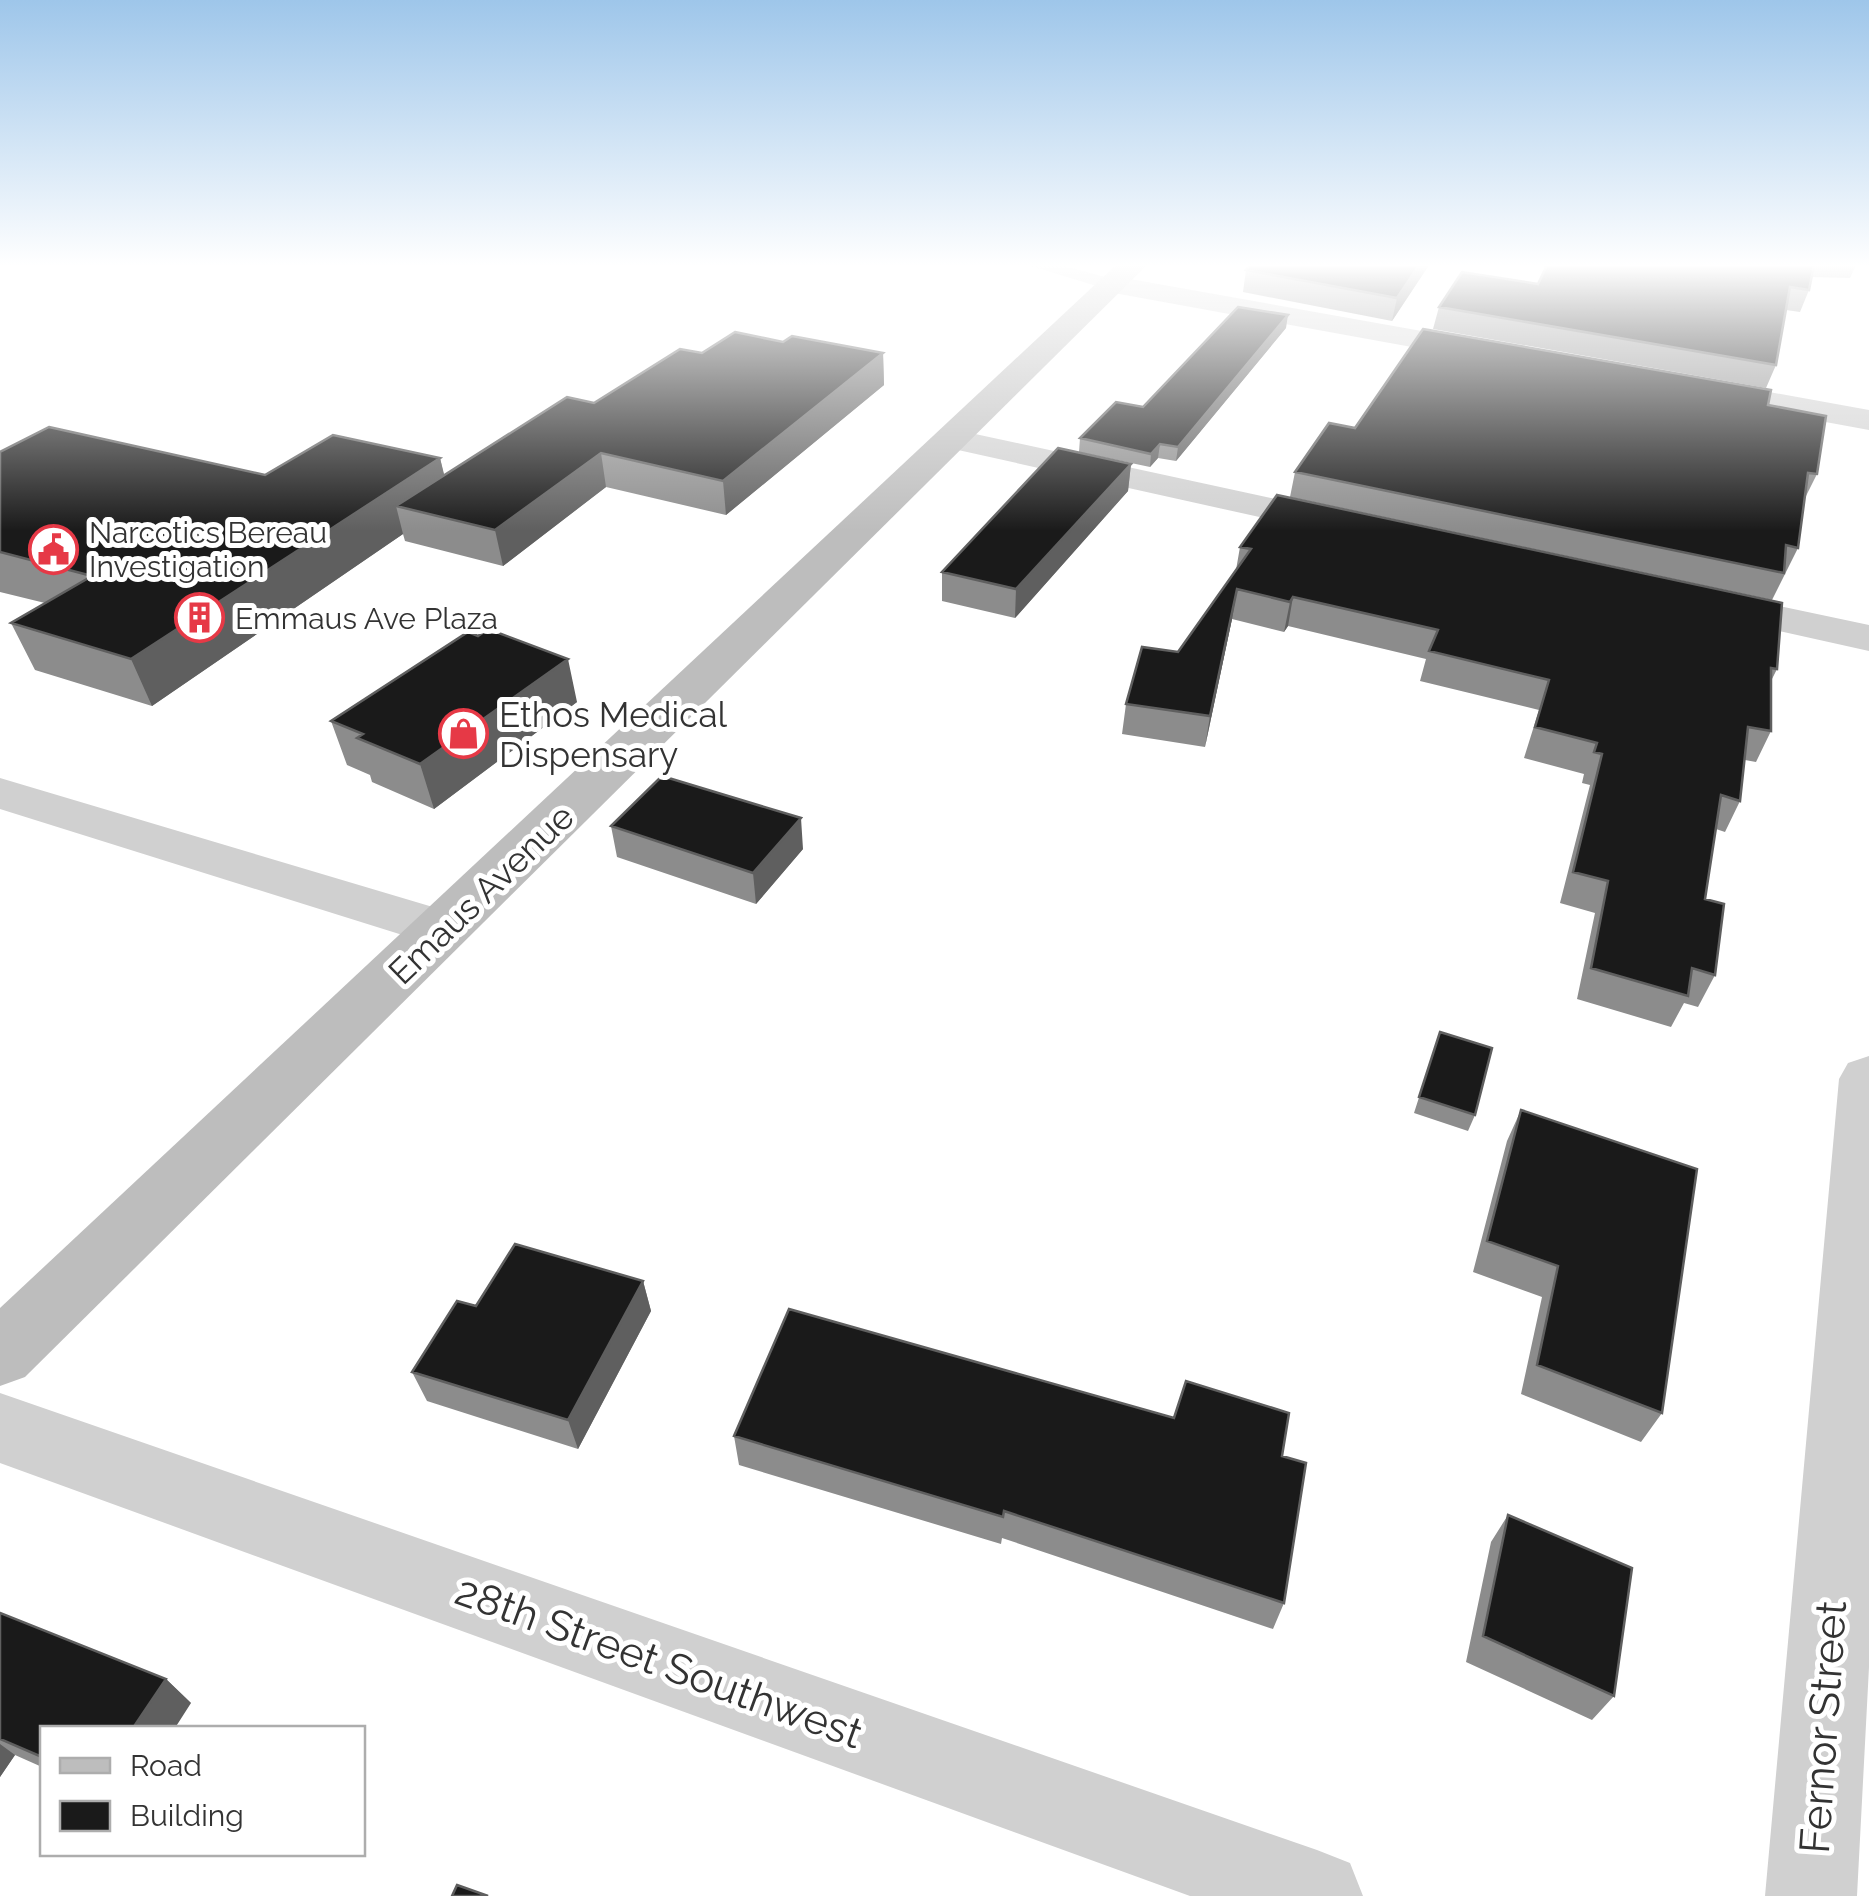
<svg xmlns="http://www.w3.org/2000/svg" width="1869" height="1896" font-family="Raleway,sans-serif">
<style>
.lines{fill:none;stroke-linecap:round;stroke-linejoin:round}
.service{fill:#d0d0d0;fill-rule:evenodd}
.minor{fill:#d0d0d0;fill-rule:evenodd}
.secondary{fill:#bdbdbd;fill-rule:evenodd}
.wall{fill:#8c8c8c}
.shaded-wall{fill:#5f5f5f}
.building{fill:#1a1a1a;stroke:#5f5f5f;stroke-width:2.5}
.labels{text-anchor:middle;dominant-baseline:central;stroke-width:10;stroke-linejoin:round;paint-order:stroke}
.far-poi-label{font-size:30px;fill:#333;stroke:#fff;text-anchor:start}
.poi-label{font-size:35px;fill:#333;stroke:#fff;text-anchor:start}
.street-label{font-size:35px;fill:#333;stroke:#fff}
.near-street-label{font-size:42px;fill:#333;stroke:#fff}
</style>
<rect width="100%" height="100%" fill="#fff"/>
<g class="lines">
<!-- service -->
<path class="service" d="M 1028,265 L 1061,265 L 1120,281 L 1123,285 L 1113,291 Z"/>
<!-- minor -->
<path class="minor" d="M 1113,276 L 1489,343 L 1500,345 L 1505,352 L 1500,359 L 1489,361 L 1103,291 L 1099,285 L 1103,279 Z
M 1697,379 L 1869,410 L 1869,430 L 1685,396 L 1681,389 L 1685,382 Z
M 952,429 L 1340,513 L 1354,516 L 1359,524 L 1354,532 L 1340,535 L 940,446 L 935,439 L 940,432 Z
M 1708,591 L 1869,625 L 1869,651 L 1693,612 L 1687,603 L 1693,594 Z
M 0,778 L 463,916 L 471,929 L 463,942 L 444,948 L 0,809 Z
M 1869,1056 L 1869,1667 L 1857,1896 L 1765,1896 L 1839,1079 L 1848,1063 Z
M 0,1393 L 1317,1850 L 1350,1863 L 1363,1896 L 1190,1896 L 0,1463 Z"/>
<!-- secondary -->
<path class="secondary" d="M 1116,265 L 1147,265 L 25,1377 L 0,1386 L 0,1308 Z"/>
</g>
<!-- wall -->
<path class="wall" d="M 1250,265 L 1429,265 L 1392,321 L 1243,292 L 1246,270 Z
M 1547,265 L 1856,265 L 1850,278 L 1812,277 L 1809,290 L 1800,312 L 1786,310 L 1776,365 L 1766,388 L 1433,329 L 1439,307 L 1538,284 Z
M 1286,328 L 1176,461 L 1158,458 L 1150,467 L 1079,452 L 1080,438 L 1143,407 Z
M 783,342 L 883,353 L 884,385 L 726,515 L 606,487 L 503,566 L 405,541 L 403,534 L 152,706 L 35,670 L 11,623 L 45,603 L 0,592 L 0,452 L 265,475 L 440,458 L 444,476 L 594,403 L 702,353 Z
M 1355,428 L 1817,474 L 1804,500 L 1798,548 L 1772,600 L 1290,497 L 1295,472 Z
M 1131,464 L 1128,491 L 1015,618 L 942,601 L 942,572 Z
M 1240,547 L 1777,669 L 1771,681 L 1771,731 L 1756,762 L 1745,760 L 1740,801 L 1725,832 L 1716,829 L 1705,899 L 1715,975 L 1698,1007 L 1684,1003 L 1671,1027 L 1577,999 L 1595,913 L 1560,903 L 1590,785 L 1582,783 L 1584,774 L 1524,758 L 1539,710 L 1420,681 L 1426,659 L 1288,626 L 1284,632 L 1232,619 L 1205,747 L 1122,734 L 1126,704 L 1178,652 L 1236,570 Z
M 478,636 L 577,702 L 434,809 L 372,782 L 370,775 L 347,765 L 331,721 Z
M 611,826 L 803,849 L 756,904 L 617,857 Z
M 1440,1032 L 1475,1115 L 1468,1131 L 1414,1113 Z
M 1521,1110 L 1662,1413 L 1641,1442 L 1521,1394 L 1542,1297 L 1473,1272 L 1507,1141 Z
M 643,1281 L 651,1311 L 578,1449 L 427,1401 L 412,1372 L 476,1306 Z
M 734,1436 L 1282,1456 L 1284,1603 L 1273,1629 L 1002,1538 L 1001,1544 L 739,1465 Z
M 1508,1515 L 1614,1696 L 1592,1720 L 1466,1662 L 1491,1542 Z
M 0,1613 L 166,1679 L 191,1703 L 42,1728 L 42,1767 L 15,1755 L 0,1777 Z"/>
<!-- shaded-wall -->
<path class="shaded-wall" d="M 1419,265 L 1429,265 L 1392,321 L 1397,298 Z
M 1288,315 L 1286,328 L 1176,461 L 1178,447 Z
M 883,353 L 884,385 L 726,515 L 723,481 Z
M 1160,444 L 1158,458 L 1150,467 L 1151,454 Z
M 601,453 L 606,487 L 503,566 L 495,530 Z
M 440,458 L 451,502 L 396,506 L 403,534 L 152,706 L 131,659 Z
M 1131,464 L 1128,491 L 1015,618 L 1016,589 Z
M 1237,589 L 1232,619 L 1205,747 L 1210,716 Z
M 1293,597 L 1288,626 L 1284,632 L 1290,602 Z
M 568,659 L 577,702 L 434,809 L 420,764 Z
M 801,818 L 803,849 L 756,904 L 753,873 Z
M 643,1281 L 651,1311 L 578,1449 L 568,1420 Z
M 166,1679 L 191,1703 L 175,1728 L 133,1728 Z
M 0,1744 L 15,1755 L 0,1777 Z"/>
<!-- building -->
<path class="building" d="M 1250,265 L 1419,265 L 1397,298 L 1246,270 Z
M 1547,265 L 1814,265 L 1809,290 L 1790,287 L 1776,365 L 1439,307 L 1462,272 L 1538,284 Z
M 1238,307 L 1288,315 L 1178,447 L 1160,444 L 1151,454 L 1080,438 L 1116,402 L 1143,407 Z
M 1423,329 L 1771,390 L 1768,405 L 1826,416 L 1817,474 L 1808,473 L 1798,548 L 1786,545 L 1784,573 L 1295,472 L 1329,423 L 1355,428 Z
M 735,332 L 783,342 L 792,336 L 883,353 L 723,481 L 601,453 L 495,530 L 396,506 L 567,397 L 594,403 L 680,349 L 702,353 Z
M 49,427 L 265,475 L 333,435 L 440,458 L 131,659 L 11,623 L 92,576 L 0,552 L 0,452 Z
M 1058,448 L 1131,464 L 1016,589 L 942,572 Z
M 1277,495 L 1782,603 L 1777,669 L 1771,668 L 1771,731 L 1748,727 L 1740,801 L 1721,795 L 1705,899 L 1724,904 L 1715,975 L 1692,968 L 1688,996 L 1591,968 L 1608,881 L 1573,872 L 1602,754 L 1594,752 L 1597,743 L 1535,727 L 1549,680 L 1429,651 L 1438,630 L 1293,597 L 1290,602 L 1237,589 L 1210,716 L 1126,704 L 1142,647 L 1178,652 L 1251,549 L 1240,547 Z
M 488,629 L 568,659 L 420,764 L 357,738 L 363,734 L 331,721 L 468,632 L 478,636 Z
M 662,776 L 801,818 L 753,873 L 611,826 Z
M 1440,1032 L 1492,1048 L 1475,1115 L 1419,1097 Z
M 1521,1110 L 1697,1169 L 1662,1413 L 1537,1365 L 1558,1266 L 1487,1241 Z
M 515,1244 L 643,1281 L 568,1420 L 412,1372 L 457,1301 L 476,1306 Z
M 789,1309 L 1174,1418 L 1186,1381 L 1289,1413 L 1282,1456 L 1306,1463 L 1284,1603 L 1004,1511 L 1003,1517 L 734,1436 Z
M 1508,1515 L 1632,1568 L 1614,1696 L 1483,1636 Z
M 0,1613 L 166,1679 L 133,1728 L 42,1728 L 42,1757 L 0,1739 Z
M 457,1885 L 488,1896 L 452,1896 Z"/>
<!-- sky -->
<linearGradient id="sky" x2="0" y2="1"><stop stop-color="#9ec6ea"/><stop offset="0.5" stop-color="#fff"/><stop offset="1" stop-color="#fff" stop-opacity="0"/></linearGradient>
<rect width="1869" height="531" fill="url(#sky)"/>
<!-- icons -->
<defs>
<symbol id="civic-ring" viewBox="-11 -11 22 22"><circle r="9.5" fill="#fff" stroke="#e63946" stroke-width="1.5"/><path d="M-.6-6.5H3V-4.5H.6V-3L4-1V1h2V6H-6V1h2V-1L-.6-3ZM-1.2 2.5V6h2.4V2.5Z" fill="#e63946"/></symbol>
<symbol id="building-ring" viewBox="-11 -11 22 22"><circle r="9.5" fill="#fff" stroke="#e63946" stroke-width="1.5"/><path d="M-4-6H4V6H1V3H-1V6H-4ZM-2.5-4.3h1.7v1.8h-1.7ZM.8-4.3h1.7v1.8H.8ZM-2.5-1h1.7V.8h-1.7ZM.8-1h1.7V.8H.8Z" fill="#e63946"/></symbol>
<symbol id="shop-ring" viewBox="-11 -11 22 22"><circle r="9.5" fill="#fff" stroke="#e63946" stroke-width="1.5"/><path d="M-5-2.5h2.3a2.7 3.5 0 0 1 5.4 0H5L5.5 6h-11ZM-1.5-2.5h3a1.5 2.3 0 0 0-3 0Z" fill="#e63946"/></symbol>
</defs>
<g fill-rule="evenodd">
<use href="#civic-ring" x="26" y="522" width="55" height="55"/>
<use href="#building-ring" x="172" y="590" width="55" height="55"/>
<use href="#shop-ring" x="436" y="706" width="55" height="55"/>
</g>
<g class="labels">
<!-- far-poi labels -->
<g class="far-poi-label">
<text x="89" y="532">Narcotics Bereau<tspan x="89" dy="34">Investigation</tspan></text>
<text x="235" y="618">Emmaus Ave Plaza</text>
</g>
<!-- poi labels -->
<g class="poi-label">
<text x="499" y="714">Ethos Medical<tspan x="499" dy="40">Dispensary</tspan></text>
</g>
<!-- street labels -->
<g class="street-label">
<text transform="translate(481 894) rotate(-44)">Emaus Avenue</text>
</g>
<!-- near-street labels -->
<g class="near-street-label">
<text transform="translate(659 1662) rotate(20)">28th Street Southwest</text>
<text transform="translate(1823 1727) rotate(-86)">Fernor Street</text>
</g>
</g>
<!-- legend -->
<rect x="40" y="1726" width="325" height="130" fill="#ffffff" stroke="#adadad" stroke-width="2.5"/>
<rect x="60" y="1758" width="50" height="15" fill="#bdbdbd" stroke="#adadad" stroke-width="2.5"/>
<text x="130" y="1776" font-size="30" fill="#333333">Road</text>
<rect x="60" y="1801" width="50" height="30" fill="#1a1a1a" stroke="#adadad" stroke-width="2.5"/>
<text x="130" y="1826" font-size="30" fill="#333333">Building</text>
</svg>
